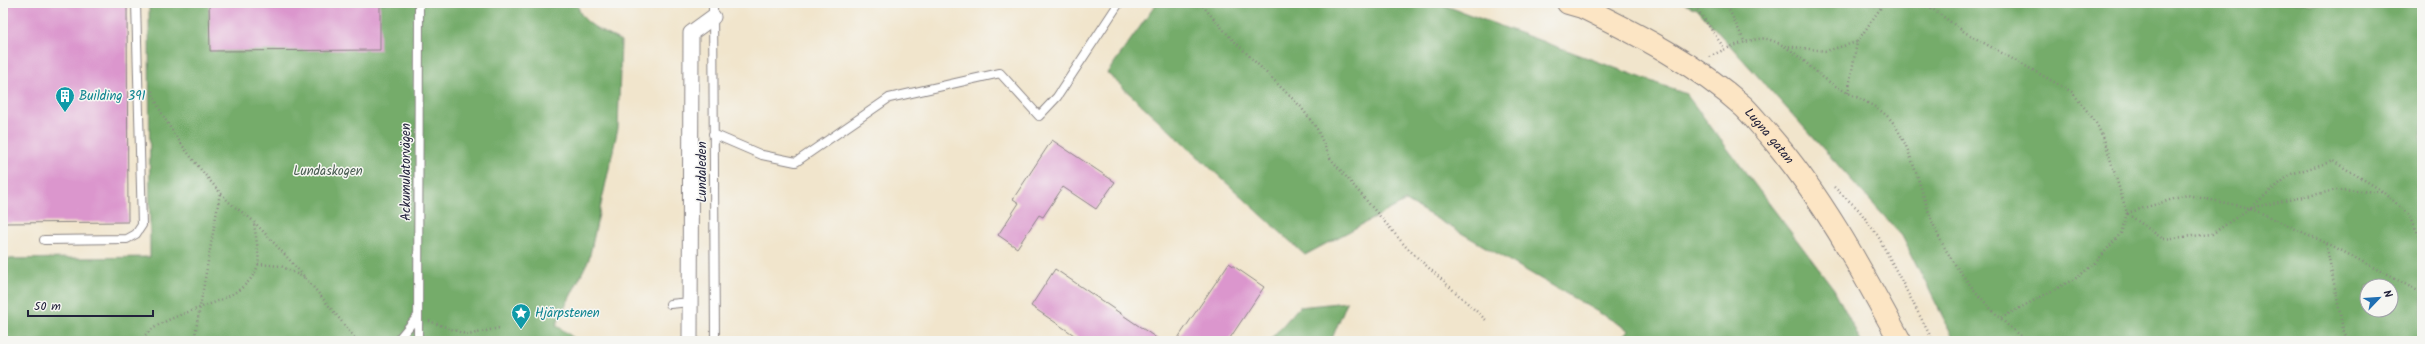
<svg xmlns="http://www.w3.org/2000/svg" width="2425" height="344" font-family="Kalam,sans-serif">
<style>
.forest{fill:#75ac6a;stroke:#4c6752;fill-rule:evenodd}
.building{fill:#db96cd}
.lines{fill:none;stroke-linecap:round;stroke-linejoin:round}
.service-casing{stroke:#8a8484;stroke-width:10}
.minor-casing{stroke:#8a8484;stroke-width:17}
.secondary-casing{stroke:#8a8484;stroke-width:24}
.path{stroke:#8a8484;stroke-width:2.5;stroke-dasharray:1 3;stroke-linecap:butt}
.service{stroke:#fff;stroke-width:8}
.minor{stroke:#fff;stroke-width:15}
.secondary{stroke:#fce5c4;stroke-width:22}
.labels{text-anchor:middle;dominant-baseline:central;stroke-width:3;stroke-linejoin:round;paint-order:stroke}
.culture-label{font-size:13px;fill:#0d838f;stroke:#f6f6f2;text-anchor:start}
.street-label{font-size:13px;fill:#22223b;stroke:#f6f6f2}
.park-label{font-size:13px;fill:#495c51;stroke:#f6f6f2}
</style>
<rect width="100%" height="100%" fill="#f6f6f2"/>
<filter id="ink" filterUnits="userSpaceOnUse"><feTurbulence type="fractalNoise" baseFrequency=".025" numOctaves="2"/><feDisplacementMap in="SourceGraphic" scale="8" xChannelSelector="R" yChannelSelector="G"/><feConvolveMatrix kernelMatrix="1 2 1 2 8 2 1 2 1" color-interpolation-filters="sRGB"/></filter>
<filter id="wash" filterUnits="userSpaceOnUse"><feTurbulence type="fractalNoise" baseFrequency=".012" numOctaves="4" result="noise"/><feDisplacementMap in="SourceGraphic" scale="16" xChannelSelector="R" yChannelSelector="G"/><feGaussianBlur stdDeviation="0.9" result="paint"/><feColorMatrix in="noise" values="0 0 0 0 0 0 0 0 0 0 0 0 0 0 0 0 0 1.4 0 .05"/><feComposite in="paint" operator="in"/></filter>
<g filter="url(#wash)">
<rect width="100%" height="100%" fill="#f1e5cc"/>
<!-- forest -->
<path class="forest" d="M 149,3 L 578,3 C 577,22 606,33 621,41 L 618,128 L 589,259 L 556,325 L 578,341 L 3,341 L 3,259 L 150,257 Z
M 1157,3 L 1438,3 L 1686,94 L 1834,289 L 1861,341 L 1619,341 L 1629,330 L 1406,201 L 1305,255 L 1107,73 Z
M 1681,3 L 2422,3 L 2422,341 L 1955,341 L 1902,236 L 1697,9 ZM 2367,286 L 2391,286 L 2391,310 L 2367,310 Z
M 1347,302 L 1331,341 L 1269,341 L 1299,307 Z"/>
<g id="blocks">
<!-- building -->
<path class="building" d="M 3,3 L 127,3 L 128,222 L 3,223 Z
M 209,3 L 380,3 L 380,50 L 210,51 Z
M 1052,140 L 1115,182 L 1096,209 L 1063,187 L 1043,217 L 1039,215 L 1017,248 L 998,235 L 1019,203 L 1013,199 Z
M 1229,263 L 1264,287 L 1228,341 L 1176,341 Z
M 1055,269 L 1161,341 L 1083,341 L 1031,306 Z"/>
</g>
</g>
<g filter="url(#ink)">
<use href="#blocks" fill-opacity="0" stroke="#8a8484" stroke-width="1"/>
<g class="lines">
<defs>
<path id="service" d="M 713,3 L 715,341
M 713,134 L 762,155 L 796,162 L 889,98 L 1000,73 L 1039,116 L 1057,97 L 1119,3
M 44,240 L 127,239 L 136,234 L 142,225 L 136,3
M 670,304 L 690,302
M 397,341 L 417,317
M 418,341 L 419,3"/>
<path id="minor" d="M 690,341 L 691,33 L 713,17"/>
<g id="secondary">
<path id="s1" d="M 1568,3 L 1582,7 C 1639,35 1696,64 1744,107 C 1752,115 1760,125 1768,134 C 1822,196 1861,269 1900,341"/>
</g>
</defs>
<!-- service casing -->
<use href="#service" class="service-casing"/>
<!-- minor casing -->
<use href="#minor" class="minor-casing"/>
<!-- secondary casing -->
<use href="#secondary" class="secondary-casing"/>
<!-- path -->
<path class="path" d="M 1200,3 L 1230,37 L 1301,107 L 1317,129 L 1330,158 L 1407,248 L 1486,320
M 1693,3 L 1724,48
M 1726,3 L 1745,43
M 1924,3 L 1966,33 L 2072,92 L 2095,121 L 2104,139 L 2127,213 L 2121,233 L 2097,261 L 2078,277 L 1999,319
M 1785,46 L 1826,51 L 1857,42
M 1710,57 C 1720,50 1756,36 1767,39 C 1794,46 1811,71 1834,85 C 1854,98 1884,106 1896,127 C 1917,161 1922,202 1939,237 C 1959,277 1992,313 2026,341
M 152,91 C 163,125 203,174 228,201 C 236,209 248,215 256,224 C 292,261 325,300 357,341
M 1848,93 L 1857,42 L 1884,3
M 1834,187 L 1859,210 L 1878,236 L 1933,341
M 2250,208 L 2337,190 L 2384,192 L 2411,217 L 2422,244
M 2127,213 L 2187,195 L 2250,208 L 2326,243 L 2343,329 L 2348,341
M 2128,214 L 2163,239 L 2212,234 L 2250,208 L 2291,174 L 2333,161 L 2384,192
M 2327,243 L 2422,293
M 258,264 L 281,266 L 305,278
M 429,321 L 468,335 L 499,328
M 140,341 C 167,305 244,310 258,265 C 260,256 255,233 254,223
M 194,341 L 220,193"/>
<!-- service -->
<use href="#service" class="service"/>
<!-- minor -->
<use href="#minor" class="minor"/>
<!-- secondary -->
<use href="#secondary" class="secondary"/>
</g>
</g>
<!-- icons -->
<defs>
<symbol id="building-pin" viewBox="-11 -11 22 30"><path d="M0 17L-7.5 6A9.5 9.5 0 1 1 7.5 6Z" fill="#0f9aa8" stroke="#f6f6f2"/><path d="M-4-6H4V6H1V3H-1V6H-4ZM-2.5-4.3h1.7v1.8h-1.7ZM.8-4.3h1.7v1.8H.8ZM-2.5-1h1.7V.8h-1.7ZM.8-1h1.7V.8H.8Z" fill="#fff"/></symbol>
<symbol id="sight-pin" viewBox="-11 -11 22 30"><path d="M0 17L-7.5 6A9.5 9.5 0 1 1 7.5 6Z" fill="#0f9aa8" stroke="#f6f6f2"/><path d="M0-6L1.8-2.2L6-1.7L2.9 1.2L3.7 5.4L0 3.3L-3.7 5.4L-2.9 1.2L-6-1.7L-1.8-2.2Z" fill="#fff"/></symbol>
</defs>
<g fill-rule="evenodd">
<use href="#building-pin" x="54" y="85" width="22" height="30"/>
<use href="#sight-pin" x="510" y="302" width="22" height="30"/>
</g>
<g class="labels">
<!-- culture labels -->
<g class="culture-label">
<text x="79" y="96">Building 391</text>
<text x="535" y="313">Hjärpstenen</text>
</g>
<!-- street labels -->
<g class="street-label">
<text stroke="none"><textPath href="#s1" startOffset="244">Lugna gatan</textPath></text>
<text transform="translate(406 172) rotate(-90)">Ackumulatorvägen</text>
<text transform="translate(702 172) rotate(-90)">Lundaleden</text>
</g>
<!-- park labels -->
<g class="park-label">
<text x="328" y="171">Lundaskogen</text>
</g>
</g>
<!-- margin -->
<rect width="2425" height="344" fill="none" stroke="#f6f6f2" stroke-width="16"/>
<!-- north arrow -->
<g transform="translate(2379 298) rotate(65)"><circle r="19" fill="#f6f6f2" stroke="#a1a1a9"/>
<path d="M0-3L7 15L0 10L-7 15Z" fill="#1f6fb2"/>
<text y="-6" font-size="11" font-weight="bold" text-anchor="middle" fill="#22223b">N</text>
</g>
<!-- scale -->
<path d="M28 310v6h125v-6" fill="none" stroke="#22223b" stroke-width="2"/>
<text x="34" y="310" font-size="12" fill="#22223b" stroke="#f6f6f2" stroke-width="3" paint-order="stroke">50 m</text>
</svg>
